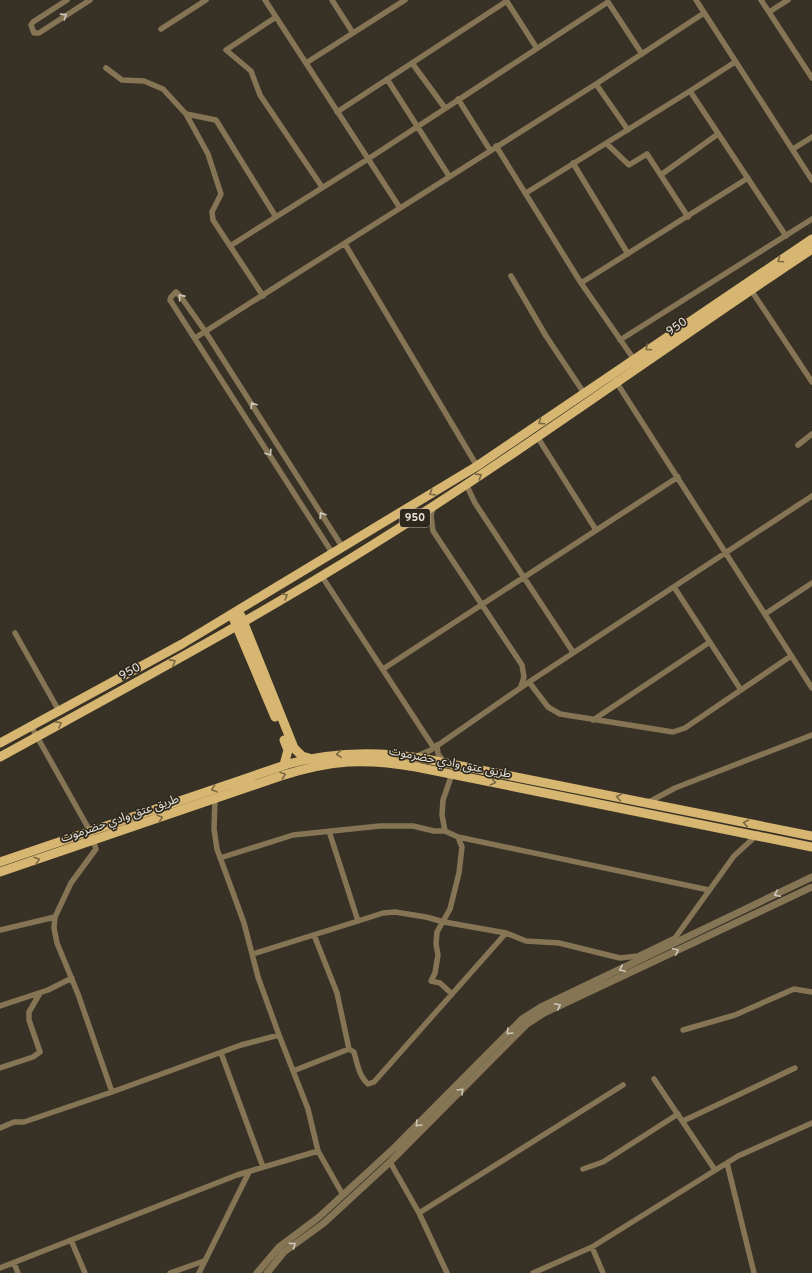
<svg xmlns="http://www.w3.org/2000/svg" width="812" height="1273" font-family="Overpass,'Noto Sans Arabic',sans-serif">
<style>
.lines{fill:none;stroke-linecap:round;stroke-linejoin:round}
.minor{stroke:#857555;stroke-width:5.5}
.tertiary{stroke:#857555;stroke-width:7}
.primary{stroke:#d7b672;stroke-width:9}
.oneway{stroke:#cec8ba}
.oneway2{stroke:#7a6843}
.labels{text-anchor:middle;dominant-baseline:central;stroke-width:3.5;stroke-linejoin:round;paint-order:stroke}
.shield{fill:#2e281d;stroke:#b0aba2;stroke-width:1}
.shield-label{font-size:11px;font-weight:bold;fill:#e7e3db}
.street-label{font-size:12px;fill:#e7e3db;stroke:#2e281d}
</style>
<rect width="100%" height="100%" fill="#383226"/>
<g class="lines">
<!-- minor -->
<path class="minor" d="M 67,0 L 33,22 L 31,25 L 34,33 L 39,33 L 90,0
M 265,0 L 400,208
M 332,0 L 353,33
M 506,0 L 536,47
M 696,0 L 812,180
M 761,0 L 812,78
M 769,12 L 788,0
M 276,17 L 226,50 L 251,71 L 260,95 L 322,187
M 161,29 L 206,0
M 735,62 L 690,91 L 786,236
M 306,63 L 405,0
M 412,63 L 445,108
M 106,68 L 122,80 L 144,81 L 163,89 L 186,114 L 208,154 L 221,194 L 212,212 L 213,220 L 263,296
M 387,79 L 449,176
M 596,84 L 628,130
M 458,99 L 490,150
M 337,112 L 507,1
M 186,114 L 216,120 L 276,217
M 607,144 L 629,165 L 647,154 L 688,217
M 496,146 L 581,283 L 633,358
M 793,149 L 812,137
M 573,163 L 628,254
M 662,174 L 718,134
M 526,193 L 690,91
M 345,244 L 477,466
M 230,246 L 368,159 L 608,2 L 642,54
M 511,276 L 546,336 L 584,393
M 581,283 L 748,178
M 751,290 L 812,382
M 195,338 L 596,84 L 704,13
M 620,340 L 812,219
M 615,380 L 812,688
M 538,438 L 596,530
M 798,445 L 812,434
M 466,484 L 475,503 L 573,652
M 434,506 L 431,515 L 433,531 L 522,665 L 524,677 L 521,686
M 333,554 L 170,300 L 171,297 L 176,292 L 181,297 L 205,331 L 343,548
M 321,575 L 434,748
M 674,587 L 741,690
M 765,614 L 812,583
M 15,633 L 59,711
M 383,669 L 678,477
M 529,682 L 548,707 L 560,714 L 673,732 L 685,728 L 791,656
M 593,720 L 710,642
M 31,726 L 90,831 L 96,849 L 71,883 L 55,917 L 54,928 L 57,943 L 78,994 L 112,1092 L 241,1045 L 279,1035
M 437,745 L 438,754 L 444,762
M 417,756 L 431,750 L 529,682 L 812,496
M 647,803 L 675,788 L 812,735
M 329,831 L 358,921 L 383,913 L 395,912 L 426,917 L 444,922 L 506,933 L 526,941 L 559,943 L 620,958 L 638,956 L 675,938 L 734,856 L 758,834
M 458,837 L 709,890
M 220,858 L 293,835 L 380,826 L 413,826 L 434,831 L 445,831 L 442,815 L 443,800 L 452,774
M 0,930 L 55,917
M 314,935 L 337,993 L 349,1049
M 253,954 L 358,921
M 452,994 L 506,933
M 0,1006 L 48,990 L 72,978
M 683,1030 L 735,1015 L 794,989 L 812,992
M 221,1053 L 263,1167
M 0,1068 L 33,1057 L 40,1052 L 29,1020 L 29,1012 L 40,993
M 293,1071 L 349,1049 L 354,1052 C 357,1063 359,1076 368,1084 L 374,1082 L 452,994 L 440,983 L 431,981 L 435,973 L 438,955 L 436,944 L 437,932 L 450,909 L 459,873 L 462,847 L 458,837 L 445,831
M 654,1079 L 715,1170
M 683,1121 L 795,1068
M 0,1128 L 14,1122 L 24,1122 L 112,1092
M 318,1151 L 343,1195
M 390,1162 L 419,1213 L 447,1273
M 727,1163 L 754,1273
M 583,1169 L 603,1162 L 678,1114
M 419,1213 L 623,1085
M 71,1240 L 85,1273
M 592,1247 L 603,1273
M 14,1263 L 18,1273
M 0,1268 L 237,1175 L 318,1151 L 308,1109 L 279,1035 L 258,977 L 244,923 L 217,849 L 214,829 L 215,799
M 170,1273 L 204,1261
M 199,1273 L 249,1172
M 533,1273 L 592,1247 L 738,1156 L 812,1123"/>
<!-- tertiary -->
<path class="tertiary" d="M 257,1273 L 279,1247 L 319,1217 L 395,1147 L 522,1019 L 541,1007 L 812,877
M 267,1273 L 284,1252 L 324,1223 L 390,1162 L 527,1024 L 544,1013 L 812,887"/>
<!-- primary -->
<path class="primary" d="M 241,616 L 294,748 L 302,756 L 309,758
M 234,620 L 275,717
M 284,740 L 288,750 L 284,765
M 0,743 L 182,644 L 477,466 L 812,239
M 0,757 C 129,686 260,616 385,537 C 530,446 669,344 812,249
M 0,862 L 288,764 C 334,751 379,751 426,759 L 812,836
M 0,872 L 281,776 C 332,760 364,758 416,767 L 812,847"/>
</g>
<!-- one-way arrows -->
<defs><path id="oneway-chevron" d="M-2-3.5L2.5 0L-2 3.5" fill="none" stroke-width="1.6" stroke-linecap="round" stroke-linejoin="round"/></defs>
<g class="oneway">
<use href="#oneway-chevron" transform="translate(64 16) rotate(-33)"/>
<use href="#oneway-chevron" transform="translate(181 297) rotate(-132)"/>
<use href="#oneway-chevron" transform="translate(253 405) rotate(-122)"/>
<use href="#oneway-chevron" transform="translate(269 453) rotate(57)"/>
<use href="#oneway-chevron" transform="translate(322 515) rotate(-122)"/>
<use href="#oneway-chevron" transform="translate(777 894) rotate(154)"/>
<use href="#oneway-chevron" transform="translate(676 951) rotate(-25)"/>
<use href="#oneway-chevron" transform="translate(622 969) rotate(155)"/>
<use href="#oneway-chevron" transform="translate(558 1006) rotate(-25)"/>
<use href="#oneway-chevron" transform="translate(509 1032) rotate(135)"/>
<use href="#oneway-chevron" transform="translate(461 1091) rotate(-45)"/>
<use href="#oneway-chevron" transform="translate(418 1124) rotate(135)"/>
<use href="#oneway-chevron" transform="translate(293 1245) rotate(-36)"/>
</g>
<g class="oneway2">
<use href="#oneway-chevron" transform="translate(780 260) rotate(146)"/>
<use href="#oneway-chevron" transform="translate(648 348) rotate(146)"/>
<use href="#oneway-chevron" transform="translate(541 422) rotate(146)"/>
<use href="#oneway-chevron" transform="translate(479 476) rotate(-33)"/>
<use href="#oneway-chevron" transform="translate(432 493) rotate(148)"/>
<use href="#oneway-chevron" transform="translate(285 596) rotate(-31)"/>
<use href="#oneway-chevron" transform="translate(173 662) rotate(-29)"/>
<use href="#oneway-chevron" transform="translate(59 724) rotate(-29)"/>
<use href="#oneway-chevron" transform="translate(339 754) rotate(175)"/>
<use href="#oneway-chevron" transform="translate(283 775) rotate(-18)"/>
<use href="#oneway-chevron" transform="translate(493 782) rotate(11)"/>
<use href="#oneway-chevron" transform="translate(214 789) rotate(161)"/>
<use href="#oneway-chevron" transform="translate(619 797) rotate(-169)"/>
<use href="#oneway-chevron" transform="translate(160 818) rotate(-19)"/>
<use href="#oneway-chevron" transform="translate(746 823) rotate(-169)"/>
<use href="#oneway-chevron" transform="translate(37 860) rotate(-19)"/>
</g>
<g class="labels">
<!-- shield labels -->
<rect class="shield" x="400" y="509" width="30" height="18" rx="3"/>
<g class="shield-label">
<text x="415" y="518">950</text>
</g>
<!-- street labels -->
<g class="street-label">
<text transform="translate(677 327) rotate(-34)">950</text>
<text transform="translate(130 672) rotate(-29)">950</text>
<text transform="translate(450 763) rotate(11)">طريق عتق وادي حضرموت</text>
<text transform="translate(120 819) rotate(-19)">طريق عتق وادي حضرموت</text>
</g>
</g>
</svg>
